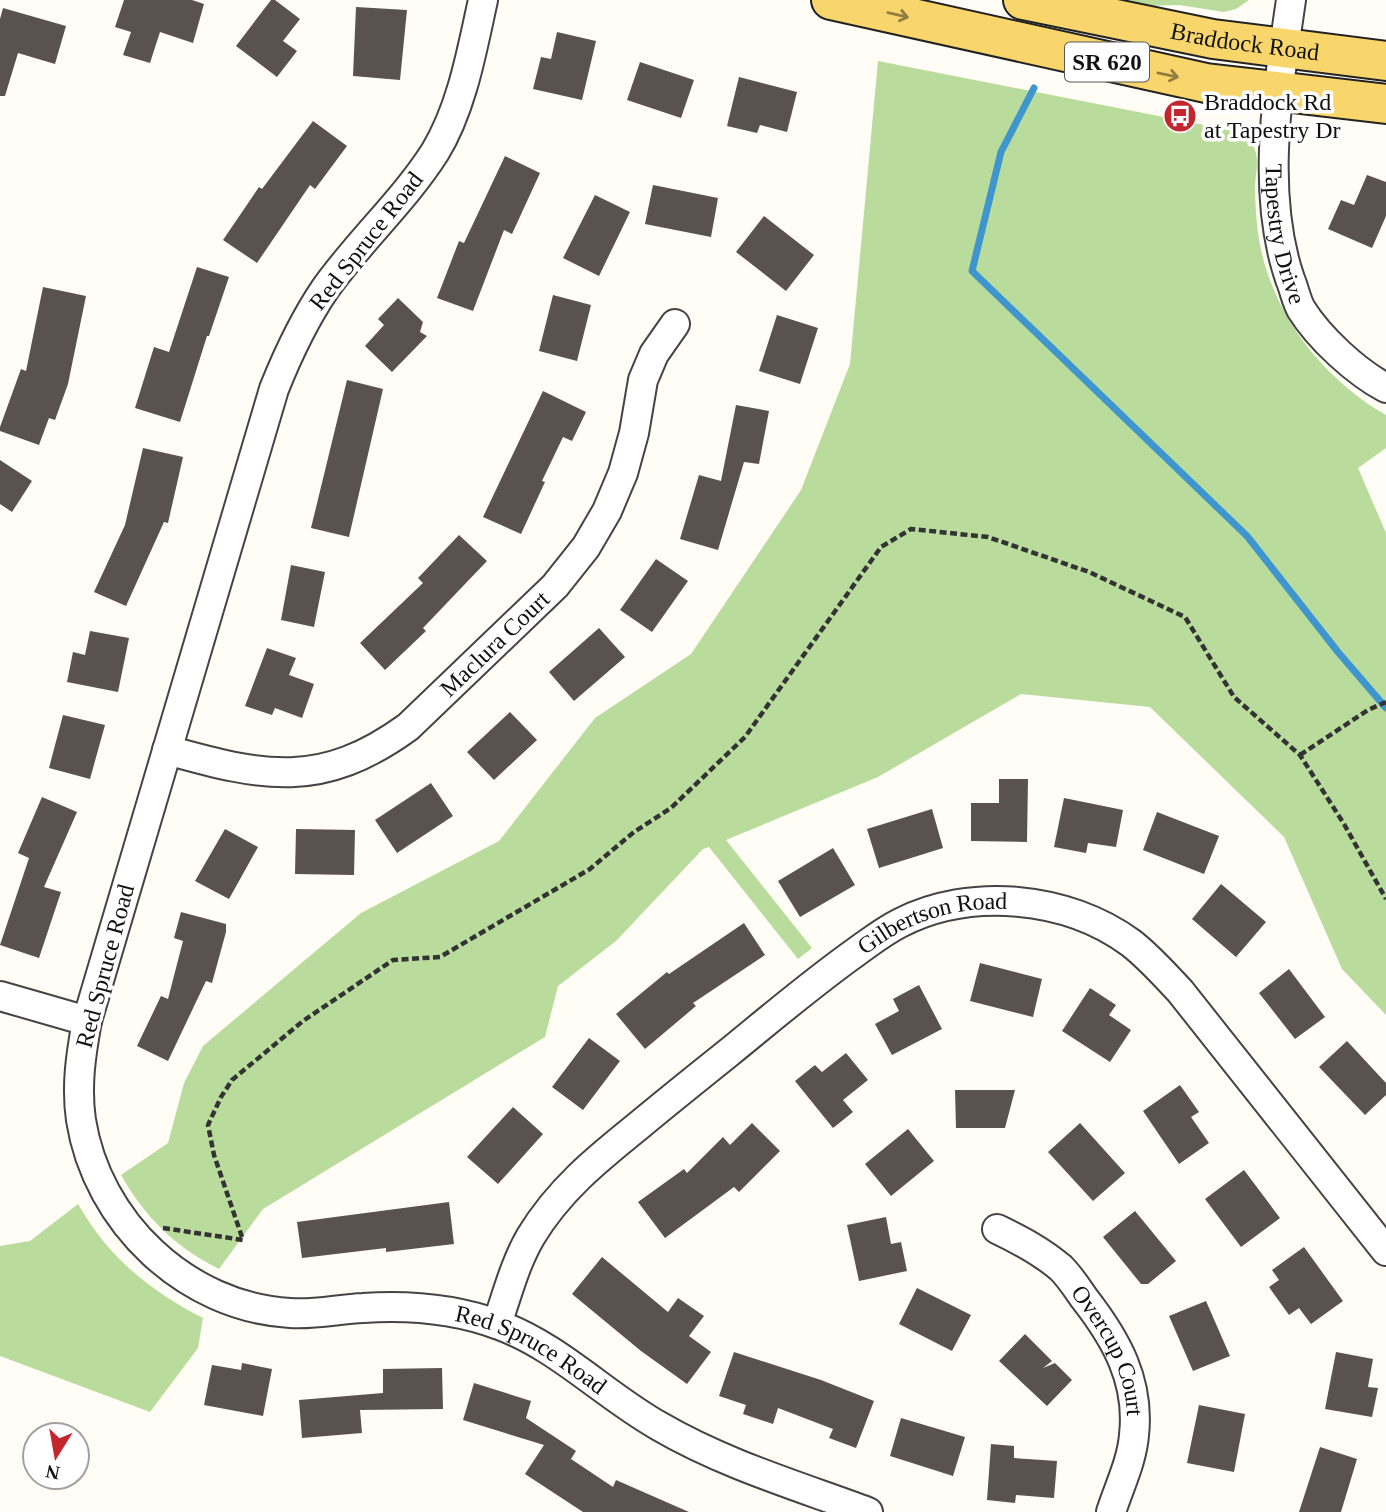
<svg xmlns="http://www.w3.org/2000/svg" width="1386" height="1512" font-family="Georgia,serif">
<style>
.forest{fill:#b9dc9c}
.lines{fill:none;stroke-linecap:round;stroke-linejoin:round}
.stream{stroke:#3f96cf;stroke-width:7}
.building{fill:#5a524d}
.street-casing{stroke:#444;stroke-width:32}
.primary-casing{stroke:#222;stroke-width:42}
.path{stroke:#333;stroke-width:4.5;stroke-dasharray:7 3.5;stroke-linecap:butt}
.street{stroke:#fff;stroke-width:28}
.primary{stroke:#f9d66b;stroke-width:38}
.oneway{stroke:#917d42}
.labels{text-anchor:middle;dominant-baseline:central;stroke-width:7;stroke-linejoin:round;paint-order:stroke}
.shield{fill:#fff;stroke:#585858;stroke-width:2}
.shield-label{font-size:23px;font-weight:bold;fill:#111}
.street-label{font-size:24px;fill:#111;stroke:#fff}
.poi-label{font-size:24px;fill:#111;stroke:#fff;text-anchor:start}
</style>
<rect width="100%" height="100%" fill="#fffdf5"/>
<!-- forest -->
<path class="forest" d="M 1084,0 L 1249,0 L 1236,9 L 1224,12 L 1179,5 L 1148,6 Z
M 878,61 L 1235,131 C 1245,136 1253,141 1256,153 C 1258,163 1256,175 1255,185 C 1255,201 1256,217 1258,233 C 1269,310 1320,377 1386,415 L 1386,448 L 1358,468 L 1386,533 L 1386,1015 L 1342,969 L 1284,837 L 1150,707 L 1021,694 L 878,777 L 726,840 L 812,948 L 798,959 L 709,847 L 703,849 L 616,941 L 558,986 L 545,1037 L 263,1209 L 219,1269 C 175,1247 145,1217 121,1175 L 168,1143 L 184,1083 L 203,1046 L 361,913 L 499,841 L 595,718 L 691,654 L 801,490 L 850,364 Z
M 78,1204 C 109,1258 149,1290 203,1318 L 198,1348 L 150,1412 L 0,1356 L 0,1246 L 30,1241 Z"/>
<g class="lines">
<!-- stream -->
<path class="stream" d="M 1034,88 L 1001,152 L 972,271 L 1247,536 L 1338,652 L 1386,708"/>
</g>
<!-- building -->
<path class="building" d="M 124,0 L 192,0 L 204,4 L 193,43 L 160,32 L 150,63 L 123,55 L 131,32 L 115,27 Z
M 271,0 L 275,0 L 300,19 L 283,41 L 297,51 L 277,77 L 236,46 Z
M 356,7 L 407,10 L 400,80 L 353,76 Z
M 3,8 L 66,26 L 55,64 L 18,53 L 5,96 L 0,96 L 0,19 Z
M 557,32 L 596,41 L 582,100 L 533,89 L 541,57 L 551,59 Z
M 640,62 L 694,80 L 681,118 L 627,100 Z
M 739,77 L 797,92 L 787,132 L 760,125 L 757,133 L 727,126 Z
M 313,121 L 347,146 L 315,189 L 310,185 L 257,263 L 223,240 L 259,187 L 262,189 Z
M 505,156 L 540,173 L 512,234 L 504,230 L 473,311 L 437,298 L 459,241 L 464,243 Z
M 1367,175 L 1386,182 L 1386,216 L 1372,248 L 1328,229 L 1341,200 L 1354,205 Z
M 653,185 L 718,198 L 711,237 L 645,224 Z
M 595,195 L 630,212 L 599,276 L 563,258 Z
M 764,216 L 814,255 L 786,291 L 736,252 Z
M 197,267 L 229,277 L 209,336 L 207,336 L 180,422 L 135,408 L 154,347 L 169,352 Z
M 43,287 L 86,296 L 68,384 L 55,420 L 49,418 L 39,445 L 0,431 L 0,427 L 21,369 L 26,371 Z
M 553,295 L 591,305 L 577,361 L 539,351 Z
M 398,298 L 423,322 L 420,332 L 427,336 L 392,372 L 365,346 L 384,325 L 378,319 Z
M 777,315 L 818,328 L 800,384 L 759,371 Z
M 347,380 L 383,389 L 349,537 L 311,528 Z
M 543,391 L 586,412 L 572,441 L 563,437 L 542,481 L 545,482 L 521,534 L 483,517 Z
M 736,405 L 769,411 L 759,464 L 744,462 L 718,550 L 680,539 L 699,475 L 721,481 Z
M 143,448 L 183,457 L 168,523 L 164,522 L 126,606 L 94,592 L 125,525 Z
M 0,460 L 32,481 L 12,512 L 0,504 Z
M 459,535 L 487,561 L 423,628 L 426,631 L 385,670 L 360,643 L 423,583 L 418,578 Z
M 656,559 L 688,581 L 652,632 L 620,610 Z
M 291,565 L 325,572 L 314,627 L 281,620 Z
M 599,628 L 625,657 L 574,701 L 549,672 Z
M 90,631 L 129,638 L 118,692 L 67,682 L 73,652 L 85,655 Z
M 267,648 L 296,658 L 289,675 L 314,684 L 302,718 L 275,708 L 272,715 L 245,706 Z
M 510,712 L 537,740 L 494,780 L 467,752 Z
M 63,715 L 105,725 L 90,779 L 49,768 Z
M 999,779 L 1028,779 L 1027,842 L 971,841 L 971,803 L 999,803 Z
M 431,783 L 453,816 L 397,853 L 375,820 Z
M 42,797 L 77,812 L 44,887 L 61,892 L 39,958 L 0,945 L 29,858 L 18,853 Z
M 1064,798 L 1123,810 L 1116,847 L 1088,843 L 1086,853 L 1054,847 Z
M 932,809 L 943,848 L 879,868 L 867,829 Z
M 1157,812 L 1219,836 L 1204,874 L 1143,850 Z
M 225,829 L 258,847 L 229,899 L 195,881 Z
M 296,829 L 355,830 L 354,875 L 295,874 Z
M 833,848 L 855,885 L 800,917 L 778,881 Z
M 1221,884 L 1266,922 L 1236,957 L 1192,919 Z
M 181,912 L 226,924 L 226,932 L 212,983 L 206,981 L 168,1061 L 137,1046 L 161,996 L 168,999 L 183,941 L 174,938 Z
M 744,923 L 765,955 L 693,1003 L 696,1006 L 645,1049 L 616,1014 L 667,972 L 669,974 Z
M 980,963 L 1042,979 L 1033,1017 L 970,1001 Z
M 1289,969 L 1325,1017 L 1295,1039 L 1259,993 Z
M 919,985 L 942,1029 L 892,1055 L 875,1024 L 899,1011 L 893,999 Z
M 1090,988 L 1116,1005 L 1109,1015 L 1131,1030 L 1110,1062 L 1062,1031 Z
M 589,1038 L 620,1061 L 583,1110 L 552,1087 Z
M 1347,1041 L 1386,1083 L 1386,1095 L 1365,1115 L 1319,1067 Z
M 846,1053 L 868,1080 L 843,1100 L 853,1112 L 833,1128 L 795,1081 L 815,1065 L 822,1072 Z
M 1180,1085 L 1199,1112 L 1191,1117 L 1209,1143 L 1179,1164 L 1143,1111 Z
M 955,1090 L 1015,1090 L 1005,1128 L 956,1128 Z
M 513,1107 L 543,1134 L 498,1184 L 467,1157 Z
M 752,1123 L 780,1151 L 739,1192 L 734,1187 L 665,1238 L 638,1202 L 684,1169 L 687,1173 L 723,1137 L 730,1145 Z
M 1080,1123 L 1125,1173 L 1093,1201 L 1048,1152 Z
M 908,1129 L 934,1161 L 891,1196 L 865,1164 Z
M 1244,1170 L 1280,1218 L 1241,1247 L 1205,1199 Z
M 449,1202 L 454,1244 L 386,1252 L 386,1248 L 302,1258 L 297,1222 Z
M 1135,1211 L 1176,1261 L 1148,1284 L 1141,1284 L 1103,1237 Z
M 886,1217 L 891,1244 L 901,1242 L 907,1271 L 859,1281 L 847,1225 Z
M 1304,1247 L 1343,1301 L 1311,1324 L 1299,1308 L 1289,1315 L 1269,1287 L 1279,1280 L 1272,1270 Z
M 602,1257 L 668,1312 L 678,1298 L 704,1316 L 689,1336 L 711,1352 L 687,1384 L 641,1351 L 572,1294 Z
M 917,1288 L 971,1315 L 952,1351 L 899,1324 Z
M 1206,1301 L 1230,1356 L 1193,1371 L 1169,1316 Z
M 1025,1334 L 1052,1361 L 1043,1368 L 1055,1363 L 1072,1380 L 1047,1406 L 999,1361 Z
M 734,1352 L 821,1380 L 874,1401 L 856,1448 L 829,1438 L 833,1429 L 778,1408 L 773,1424 L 743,1414 L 746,1405 L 719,1396 Z
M 1336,1352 L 1373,1359 L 1368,1387 L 1378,1388 L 1372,1417 L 1325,1409 Z
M 242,1363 L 272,1369 L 263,1416 L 204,1405 L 212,1365 L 241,1370 Z
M 442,1368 L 443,1409 L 360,1410 L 362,1433 L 302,1438 L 299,1400 L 383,1393 L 383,1369 Z
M 474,1383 L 531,1401 L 526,1418 L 576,1451 L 571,1459 L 613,1487 L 616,1480 L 689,1512 L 583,1512 L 525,1474 L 544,1445 L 463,1420 Z
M 1199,1405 L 1245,1414 L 1234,1472 L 1187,1463 Z
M 901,1418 L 965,1437 L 953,1476 L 890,1456 Z
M 991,1444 L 1014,1446 L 1014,1458 L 1057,1461 L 1054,1498 L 1016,1495 L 1015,1503 L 987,1500 Z
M 1320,1447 L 1357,1459 L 1341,1512 L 1299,1512 Z"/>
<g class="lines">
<defs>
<g id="street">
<path id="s1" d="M 483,0 C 472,50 462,108 435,152 C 403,202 359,241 325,289 C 304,320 288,354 274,389 L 87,1021 C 81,1054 76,1086 81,1120 C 97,1222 186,1307 290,1313 C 314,1315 339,1309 363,1308 C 408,1305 456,1309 499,1325 C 559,1347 604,1395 659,1426 C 724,1464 798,1486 868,1512"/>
<path id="s2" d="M 1291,0 C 1278,90 1260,191 1290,279 C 1294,288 1296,300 1301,309 C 1319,338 1356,372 1386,388"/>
<path id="s3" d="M 167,750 C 264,777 321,790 408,727 L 555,586 L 586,547 L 607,511 L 623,473 L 634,433 L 643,380 L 654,354 L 675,324"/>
<path d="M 0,996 L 87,1021"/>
<path id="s4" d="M 997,1229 C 1020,1240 1041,1251 1061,1268 C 1070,1277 1077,1288 1084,1298 C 1116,1339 1140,1381 1134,1435 C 1132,1461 1119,1487 1111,1512"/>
<path id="s5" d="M 497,1324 C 507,1295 515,1263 531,1236 C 559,1190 596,1160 637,1127 C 667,1102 697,1078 727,1054 C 770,1019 811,984 856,952 C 870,942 884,931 900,923 C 970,887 1067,896 1131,943 C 1149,957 1164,974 1180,991 L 1386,1251"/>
</g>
<g id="primary">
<path d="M 831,0 L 1206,83 L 1386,104"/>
<path id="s6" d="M 1023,0 L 1213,39 L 1386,61"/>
</g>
</defs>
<!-- street casing -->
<use href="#street" class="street-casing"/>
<!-- primary casing -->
<use href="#primary" class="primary-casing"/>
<!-- path -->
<path class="path" d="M 1300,755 L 1368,710 L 1386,702
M 163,1228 L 243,1240 L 214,1155 L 208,1125 L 221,1097 L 232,1080 L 303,1021 L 393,960 L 440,957 L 590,869 L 634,832 L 671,808 L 745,737 L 881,547 L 911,529 L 988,537 L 1089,572 L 1185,617 L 1234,697 L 1300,755 L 1344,824 L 1386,899"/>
<!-- street -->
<use href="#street" class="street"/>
<!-- primary -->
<use href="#primary" class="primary"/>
</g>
<!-- one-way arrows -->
<defs><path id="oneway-shaft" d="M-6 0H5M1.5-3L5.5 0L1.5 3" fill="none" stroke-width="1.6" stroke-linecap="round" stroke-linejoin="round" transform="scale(1.75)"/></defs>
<g class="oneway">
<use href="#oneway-shaft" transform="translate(898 15) rotate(13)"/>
<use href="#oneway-shaft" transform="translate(1168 75) rotate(12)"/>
</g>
<!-- icons -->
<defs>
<symbol id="bus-disc" viewBox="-11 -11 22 22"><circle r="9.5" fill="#c4262e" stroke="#fff"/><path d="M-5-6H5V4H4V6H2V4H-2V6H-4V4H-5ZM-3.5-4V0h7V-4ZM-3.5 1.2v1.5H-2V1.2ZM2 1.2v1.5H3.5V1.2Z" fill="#fff"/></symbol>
</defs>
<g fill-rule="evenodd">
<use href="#bus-disc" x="1161" y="97" width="38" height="38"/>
</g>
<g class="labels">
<!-- shield labels -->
<rect class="shield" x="1065" y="42.5" width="84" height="39" rx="5"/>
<g class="shield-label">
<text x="1107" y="62">SR 620</text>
</g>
<!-- street labels -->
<g class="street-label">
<text stroke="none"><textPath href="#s6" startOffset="226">Braddock Road</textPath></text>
<text stroke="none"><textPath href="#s2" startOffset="236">Tapestry Drive</textPath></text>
<text transform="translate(366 241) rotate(-52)">Red Spruce Road</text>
<text stroke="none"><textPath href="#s3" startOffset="374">Maclura Court</textPath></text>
<text stroke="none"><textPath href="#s5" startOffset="612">Gilbertson Road</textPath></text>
<text transform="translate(105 966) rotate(-75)">Red Spruce Road</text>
<text stroke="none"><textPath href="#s1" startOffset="1764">Red Spruce Road</textPath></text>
<text stroke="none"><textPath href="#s4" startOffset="172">Overcup Court</textPath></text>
</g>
<!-- poi labels -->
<g class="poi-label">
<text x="1204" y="102">Braddock Rd<tspan x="1204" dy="28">at Tapestry Dr</tspan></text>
</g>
</g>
<!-- north arrow -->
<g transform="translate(56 1456) rotate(191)"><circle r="33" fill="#ffffff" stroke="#a0a0a0" stroke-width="2"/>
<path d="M0-5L12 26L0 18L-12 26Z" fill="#c4262e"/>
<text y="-10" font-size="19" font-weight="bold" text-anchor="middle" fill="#111111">N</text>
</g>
</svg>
